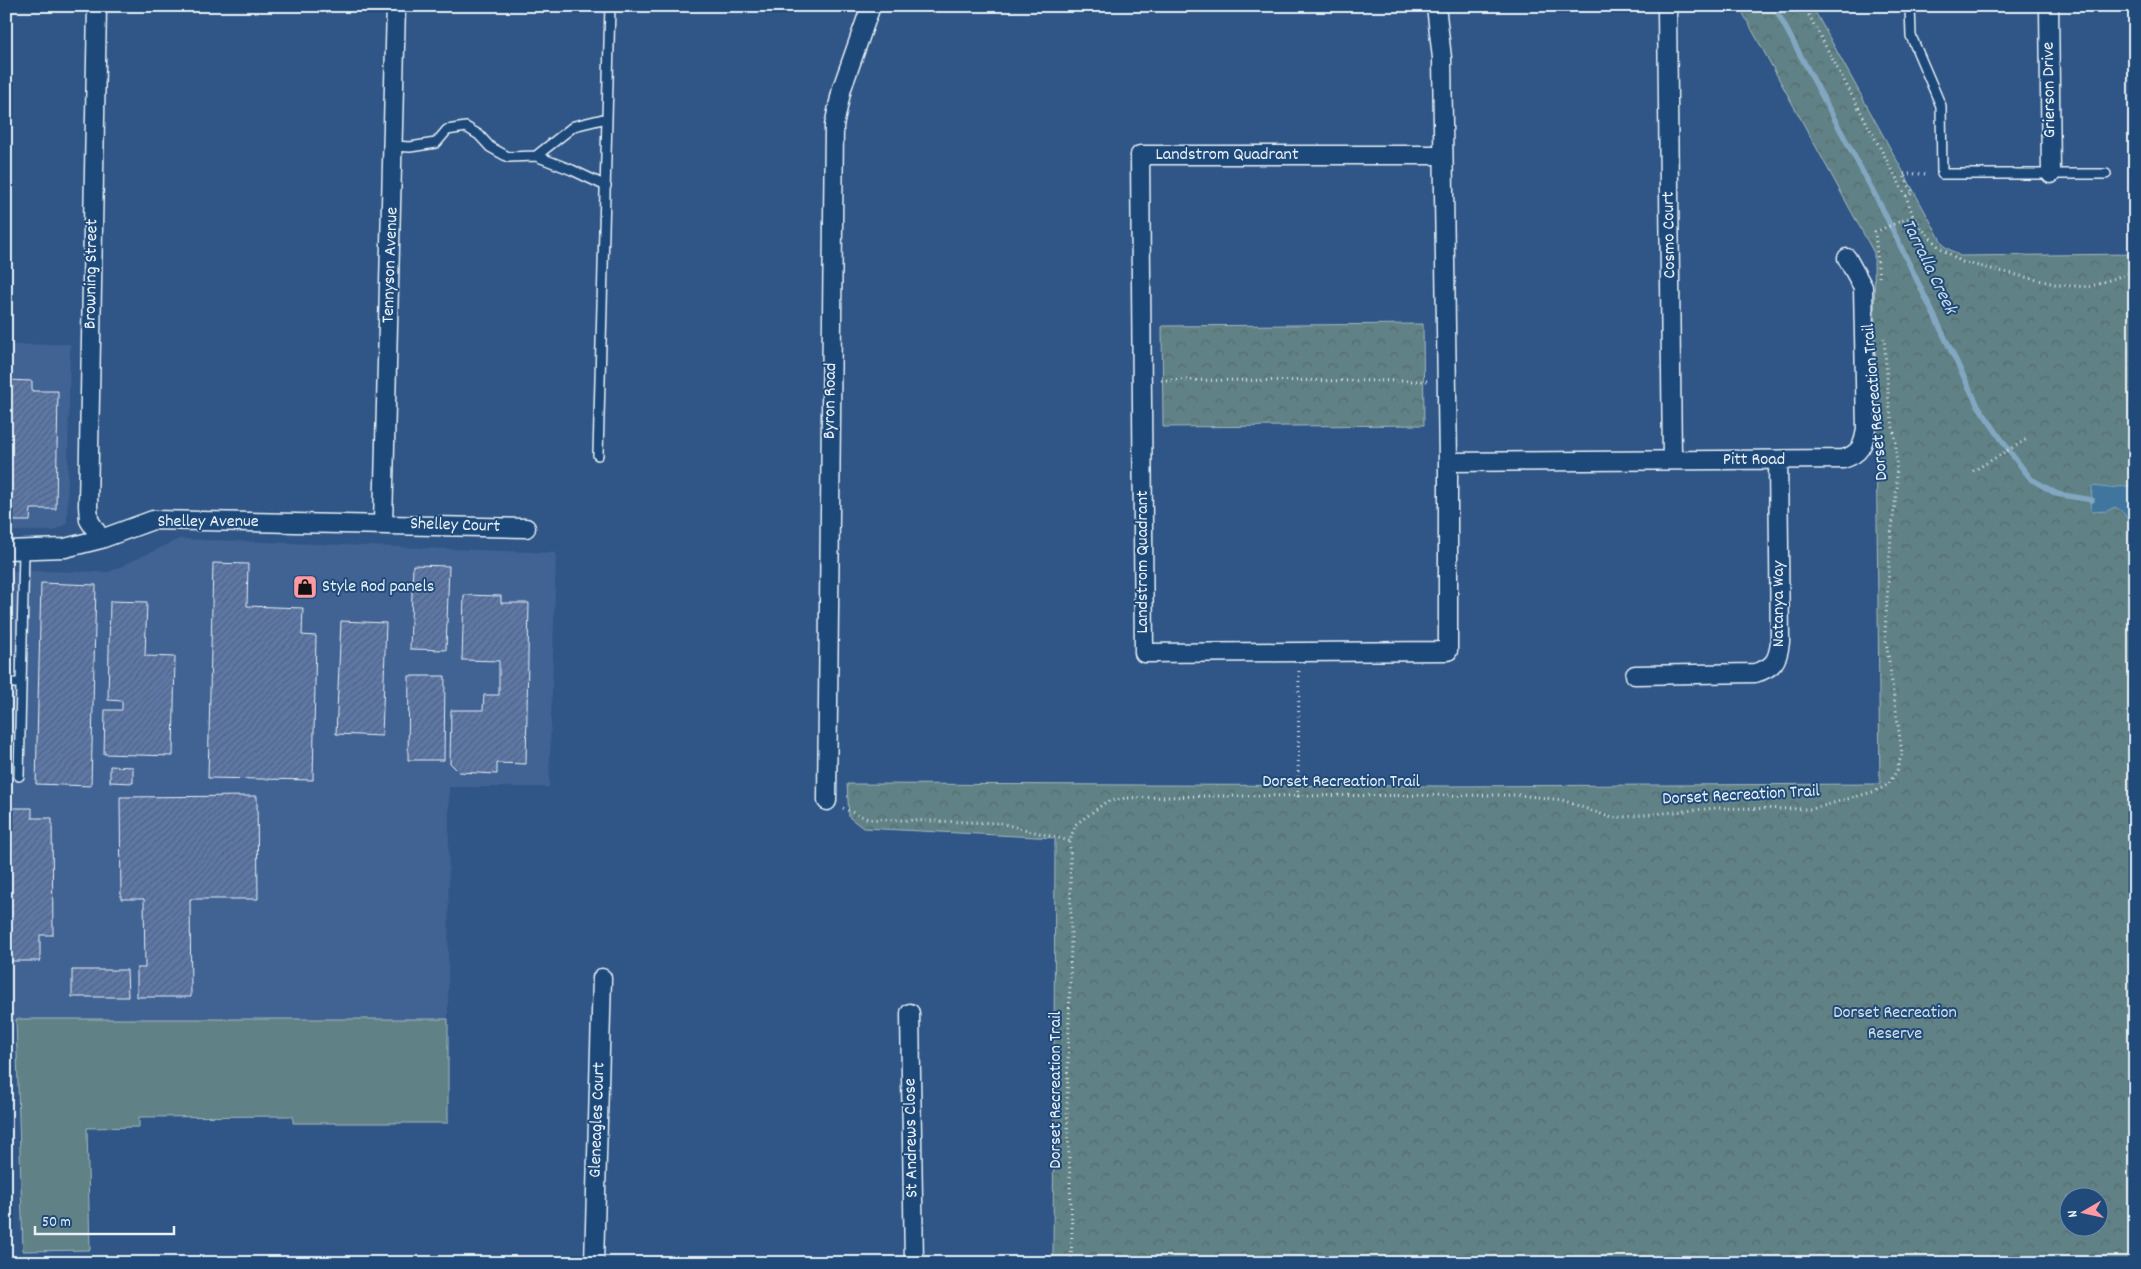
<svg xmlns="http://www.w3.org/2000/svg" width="2141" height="1269" font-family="Dekko,sans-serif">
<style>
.built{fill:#416393}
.green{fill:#608185;stroke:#a4b9be}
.park{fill:url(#park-crowns);stroke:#a4b9be;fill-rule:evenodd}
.water{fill:#40759d;stroke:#83a7c1}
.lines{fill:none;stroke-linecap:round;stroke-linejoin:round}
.stream{stroke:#83a7c1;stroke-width:5.5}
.building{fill:url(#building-hatch);stroke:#e8f1f8}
.service-casing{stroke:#e8f1f8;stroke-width:12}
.minor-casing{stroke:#e8f1f8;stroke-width:21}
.path{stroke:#e8f1f8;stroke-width:3;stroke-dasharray:1 4;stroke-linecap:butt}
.service{stroke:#1f4a7a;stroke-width:9}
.minor{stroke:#1f4a7a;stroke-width:18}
.labels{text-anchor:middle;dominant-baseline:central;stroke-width:4;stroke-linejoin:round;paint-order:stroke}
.street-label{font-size:18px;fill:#e8f1f8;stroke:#1f4a7a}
.poi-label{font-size:18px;fill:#e8f1f8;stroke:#1f4a7a;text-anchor:start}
.park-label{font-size:18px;fill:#d4e0e7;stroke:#1f4a7a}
.water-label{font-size:19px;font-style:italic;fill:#cfdeea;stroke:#1f4a7a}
</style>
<defs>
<pattern id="park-crowns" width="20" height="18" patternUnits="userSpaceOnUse" patternTransform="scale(1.25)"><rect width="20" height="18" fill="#608185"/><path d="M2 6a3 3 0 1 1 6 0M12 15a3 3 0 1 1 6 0" fill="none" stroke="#566a6d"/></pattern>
<pattern id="building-hatch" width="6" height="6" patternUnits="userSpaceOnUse" patternTransform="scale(1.25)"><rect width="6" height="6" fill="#5d78a7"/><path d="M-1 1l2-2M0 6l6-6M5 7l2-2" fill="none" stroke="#53627d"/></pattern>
</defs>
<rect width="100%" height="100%" fill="#305687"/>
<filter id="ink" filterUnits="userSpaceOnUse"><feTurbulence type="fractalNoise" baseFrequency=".02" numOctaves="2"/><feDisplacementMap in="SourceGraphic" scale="10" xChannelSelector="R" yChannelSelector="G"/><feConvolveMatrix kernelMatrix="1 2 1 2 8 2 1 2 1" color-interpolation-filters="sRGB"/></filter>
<g filter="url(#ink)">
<!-- built -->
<path class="built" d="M 70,344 L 67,523 L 54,531 L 6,531 L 6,345 Z
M 179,539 L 556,553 L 549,787 L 449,787 L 448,1019 L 6,1019 L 6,571 L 109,572 Z"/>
<!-- green -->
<path class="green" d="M 16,1019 L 448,1019 L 448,1123 L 293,1123 L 293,1116 L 139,1117 L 139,1127 L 87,1128 L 90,1250 L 23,1251 Z"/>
<!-- park -->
<path class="park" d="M 1739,6 L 1812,6 L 1944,246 L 1960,256 L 2135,254 L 2135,1263 L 1053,1263 L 1055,838 L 863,828 L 849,817 L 847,784 L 1447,786 L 1880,784 L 1874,253 ZM 2068,1196 L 2098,1196 L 2098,1226 L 2068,1226 Z
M 1423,324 L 1424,425 L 1163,427 L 1162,326 Z"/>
<!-- water -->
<path class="water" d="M 2135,485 L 2135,541 C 2126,527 2133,516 2115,507 L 2107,511 L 2091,512 L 2092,486 L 2109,488 Z"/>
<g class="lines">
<!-- stream -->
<path class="stream" d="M 1774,6 L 1882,208 L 1977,404 L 2013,456 L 2031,479 L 2057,494 L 2092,500"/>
</g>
<!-- building -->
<path class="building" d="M 6,380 L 32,381 L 32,391 L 58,391 L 56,509 L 31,509 L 30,521 L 6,521 Z
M 213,563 L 248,564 L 247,606 L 303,608 L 302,635 L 316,636 L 313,780 L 208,778 Z
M 413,565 L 449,566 L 446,650 L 410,649 Z
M 41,583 L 96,585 L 91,786 L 36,784 Z
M 464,595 L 501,596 L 501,603 L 529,603 L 526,764 L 497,763 L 497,774 L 459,772 L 450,763 L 451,710 L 483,710 L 484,695 L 499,695 L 499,661 L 462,660 Z
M 110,601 L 147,602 L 145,656 L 175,657 L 173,756 L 104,754 L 105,710 L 122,710 L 122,701 L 108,700 Z
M 341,621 L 386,623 L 382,736 L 336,734 Z
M 409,676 L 445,676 L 444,760 L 408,760 Z
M 110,766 L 133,767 L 133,783 L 110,782 Z
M 257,796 L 258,899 L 190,899 L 191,997 L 137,997 L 137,968 L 145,968 L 144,899 L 121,899 L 120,797 Z
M 6,808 L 32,808 L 32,818 L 52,818 L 53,935 L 40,935 L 40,961 L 6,961 Z
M 72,970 L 127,970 L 128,997 L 72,997 Z"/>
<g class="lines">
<defs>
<path id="service" d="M 1910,6 L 1911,36 L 1941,106 L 1942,174 L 2106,174
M 394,146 L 410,147 L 436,143 L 447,130 L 466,127 L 479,135 L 490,147 L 508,157 L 536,156 L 572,170 L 606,186
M 536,156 L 574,126 L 607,118
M 598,455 L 610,6
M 6,683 L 21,683
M 19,776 L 24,550"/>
<path id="minor" d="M 97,6 L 88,506 L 89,520 L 101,539
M 1436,6 L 1442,58 L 1448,462 L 1448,651 L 1144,653 L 1140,155 L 1443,155
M 2049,6 L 2051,174
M 1667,10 L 1672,459
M 1448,462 L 1843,459 C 1860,454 1864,445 1866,428 L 1863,287 L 1847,258
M 383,524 L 396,6
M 6,550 L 65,548 L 101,539 L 153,520 L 526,528
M 1635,675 L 1755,673 C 1773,668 1778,661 1780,642 L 1778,460
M 827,801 L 834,126 L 842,88 L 871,6
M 910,1013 L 914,1263
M 594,1263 L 602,978"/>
</defs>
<!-- service casing -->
<use href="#service" class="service-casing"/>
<!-- minor casing -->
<use href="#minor" class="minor-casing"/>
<!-- path -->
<path class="path" d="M 1804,6 L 1906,196 L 1913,216 L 1923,230 L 1939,247 L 1962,262 L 2059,285 L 2089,287 L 2135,271
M 1906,196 L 1913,193 L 1903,174 L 1928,174
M 1879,277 L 1875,232 L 1913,216
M 1161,380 L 1428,381
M 1973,471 L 2027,439
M 1298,797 L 1299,669
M 843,808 L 868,819 L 1000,823 L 1070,841
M 1071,1263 L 1072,1229 L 1067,1107 L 1071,940 L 1070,841 L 1075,825 L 1106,802 L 1126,798 L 1208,796 L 1519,795 L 1562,800 L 1612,818 L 1716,808 L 1812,809 L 1876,791 L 1889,784 L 1897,770 L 1902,753 L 1885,633 L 1891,535 L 1897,487 L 1896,445 L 1889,404 L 1884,338"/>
<!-- service -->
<use href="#service" class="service"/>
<!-- minor -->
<use href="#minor" class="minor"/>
</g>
</g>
<!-- icons -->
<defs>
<symbol id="shop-square" viewBox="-11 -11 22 22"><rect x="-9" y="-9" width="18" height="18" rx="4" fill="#ff9aa2" stroke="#1f4a7a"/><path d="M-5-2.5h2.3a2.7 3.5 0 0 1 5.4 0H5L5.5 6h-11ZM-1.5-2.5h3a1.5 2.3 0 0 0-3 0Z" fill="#111"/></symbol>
</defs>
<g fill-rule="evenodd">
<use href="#shop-square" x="291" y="573" width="28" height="28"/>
</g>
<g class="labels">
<!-- street labels -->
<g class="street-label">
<text transform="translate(2050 90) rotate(-91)">Grierson Drive</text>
<text x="1227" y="155">Landstrom Quadrant</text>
<text transform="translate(1670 235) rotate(-91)">Cosmo Court</text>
<text transform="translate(391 265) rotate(-88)">Tennyson Avenue</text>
<text transform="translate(92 274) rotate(-89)">Browning Street</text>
<text transform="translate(831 401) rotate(-89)">Byron Road</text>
<text transform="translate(1876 402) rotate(-95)">Dorset Recreation Trail</text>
<text x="1754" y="460">Pitt Road</text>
<text x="208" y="522">Shelley Avenue</text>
<text transform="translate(455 526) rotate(2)">Shelley Court</text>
<text transform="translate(1143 562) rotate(-90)">Landstrom Quadrant</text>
<text transform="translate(1779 604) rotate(-90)">Natanya Way</text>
<text x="1341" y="782">Dorset Recreation Trail</text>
<text transform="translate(1741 796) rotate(-3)">Dorset Recreation Trail</text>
<text transform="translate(1056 1090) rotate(-90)">Dorset Recreation Trail</text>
<text transform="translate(598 1120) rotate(-88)">Gleneagles Court</text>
<text transform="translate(912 1138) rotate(-91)">St Andrews Close</text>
</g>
<!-- poi labels -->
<g class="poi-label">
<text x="322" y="587">Style Rod panels</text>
</g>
<!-- park labels -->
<g class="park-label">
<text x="1895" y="1013">Dorset Recreation<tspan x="1895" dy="21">Reserve</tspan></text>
</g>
<!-- water labels -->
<g class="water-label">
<text transform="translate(1928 267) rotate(64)">Tarralla Creek</text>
</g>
</g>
<!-- margin -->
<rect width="2141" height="1269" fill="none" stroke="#1f4a7a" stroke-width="25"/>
<rect x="12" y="12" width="2116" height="1244" fill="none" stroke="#e8f1f8" stroke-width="2" filter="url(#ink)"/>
<!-- north arrow -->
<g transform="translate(2084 1212) rotate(261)"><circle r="24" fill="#1f4a7a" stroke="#6f8dac"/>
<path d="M0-4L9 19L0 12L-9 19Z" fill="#ff9aa2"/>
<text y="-8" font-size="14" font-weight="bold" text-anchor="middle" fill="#e8f1f8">N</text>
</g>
<!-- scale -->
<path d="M35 1226v8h139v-8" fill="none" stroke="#e8f1f8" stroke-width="2.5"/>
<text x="42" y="1226" font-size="15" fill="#e8f1f8" stroke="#1f4a7a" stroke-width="4" paint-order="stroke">50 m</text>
</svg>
